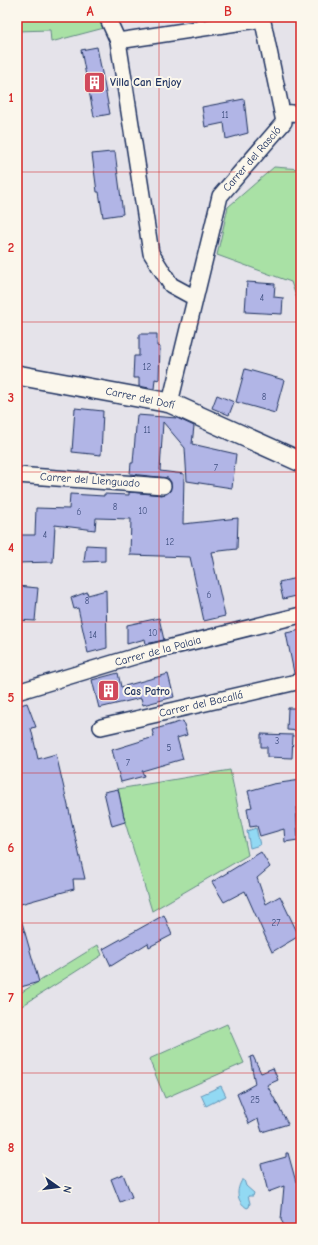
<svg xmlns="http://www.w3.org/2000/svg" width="318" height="1245" font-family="'Comic Neue',sans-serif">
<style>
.green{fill:#a9e1a5;stroke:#628882}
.water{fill:#92d9f3;stroke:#6295b7}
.building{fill:#b1b5e6;stroke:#1b2f5e}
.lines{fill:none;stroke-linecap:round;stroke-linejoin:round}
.minor-casing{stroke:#1b2f5e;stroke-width:18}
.tertiary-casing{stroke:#1b2f5e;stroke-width:22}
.minor{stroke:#fbf7ec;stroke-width:15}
.tertiary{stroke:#fbf7ec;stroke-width:19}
.grid{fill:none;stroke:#d62828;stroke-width:1;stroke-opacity:0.55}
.labels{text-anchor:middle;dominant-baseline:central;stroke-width:4;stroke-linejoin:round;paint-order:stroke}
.number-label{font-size:9px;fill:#405080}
.poi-label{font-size:11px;font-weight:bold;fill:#1b2f5e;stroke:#fbf7ec;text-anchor:start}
.street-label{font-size:11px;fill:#1b2f5e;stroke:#fbf7ec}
.neatline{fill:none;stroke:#d62828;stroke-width:1.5}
.grid-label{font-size:13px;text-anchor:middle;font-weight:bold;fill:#d62828}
</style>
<rect width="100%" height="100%" fill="#e5e3ea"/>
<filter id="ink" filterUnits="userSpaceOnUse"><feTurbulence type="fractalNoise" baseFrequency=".025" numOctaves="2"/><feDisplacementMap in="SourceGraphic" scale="8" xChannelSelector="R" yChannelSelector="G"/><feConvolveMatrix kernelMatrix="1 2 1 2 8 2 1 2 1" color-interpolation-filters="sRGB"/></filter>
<g filter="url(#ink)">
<!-- green -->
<path class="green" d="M 17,17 L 99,17 L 104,28 L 51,42 L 50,30 L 17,31 Z
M 274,167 L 301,169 L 301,310 L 291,282 L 217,255 L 228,207 Z
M 230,770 L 248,855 L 152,911 L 125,822 L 118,789 Z
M 98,945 L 102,955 L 17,1009 L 17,995 Z
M 227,1024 L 244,1063 L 165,1098 L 149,1059 Z"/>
<!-- water -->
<path class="water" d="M 256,828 L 260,845 L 250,848 L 247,831 Z
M 221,1086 L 226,1096 L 206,1106 L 201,1095 Z
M 242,1180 L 244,1180 L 246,1186 L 254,1193 L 253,1196 L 248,1196 L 250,1203 L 249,1207 L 247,1208 C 236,1201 236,1190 242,1180 Z"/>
<!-- building -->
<path class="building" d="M 97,47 L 110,114 L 94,117 L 81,50 Z
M 244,99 L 248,133 L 226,139 L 224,123 L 205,127 L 202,107 Z
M 111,152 L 115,152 L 123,214 L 103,217 L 99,192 L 97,192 L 92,154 Z
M 247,282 L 275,284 L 274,297 L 283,298 L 282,314 L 245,312 Z
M 139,334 L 157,334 L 157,346 L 160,347 L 159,380 L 155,379 L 154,389 L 139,386 L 139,378 L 133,378 L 134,356 L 139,356 Z
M 245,369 L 284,380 L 275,413 L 236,402 Z
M 217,395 L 234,402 L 229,415 L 212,408 Z
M 75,408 L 103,411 L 101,455 L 72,452 Z
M 137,415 L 177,418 L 194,426 L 192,444 L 236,454 L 232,488 L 187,481 L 185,448 L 163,422 L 160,471 L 184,474 L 183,524 L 238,518 L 237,549 L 211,552 L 225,616 L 204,621 L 190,557 L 130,555 L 131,519 L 96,518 L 95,530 L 55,525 L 53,562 L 17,563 L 17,535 L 35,535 L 36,508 L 69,509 L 70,494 L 104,496 L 104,494 L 129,495 L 129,492 L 162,495 L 170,491 L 171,482 L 168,478 L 130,474 L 131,463 L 133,463 Z
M 86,545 L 105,546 L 105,561 L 84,562 Z
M 301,577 L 301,595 L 283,599 L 279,582 Z
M 17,586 L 38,588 L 35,621 L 17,620 Z
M 106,590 L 107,648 L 88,653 L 78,608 L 74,609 L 71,598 L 87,592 L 88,595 Z
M 159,618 L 164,640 L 146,644 L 145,639 L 127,644 L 127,625 Z
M 301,630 L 301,672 L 294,673 L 286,633 Z
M 118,673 L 121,687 L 168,674 L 174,697 L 143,705 L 141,698 L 99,708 L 92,680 Z
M 27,703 L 36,727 L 31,728 L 38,759 L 56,754 L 85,879 L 73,879 L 74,889 L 17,905 L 17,706 Z
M 288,708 L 301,708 L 301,731 L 287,730 Z
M 183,721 L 187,735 L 177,738 L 183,759 L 142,771 L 144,776 L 121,782 L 112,750 L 154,737 L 152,730 Z
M 261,734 L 293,735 L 292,758 L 267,757 L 267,747 L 261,747 Z
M 301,780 L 301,808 L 296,808 L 298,840 L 285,842 L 284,829 L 260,836 L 257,826 L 250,827 L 247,808 L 252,807 L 248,791 L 273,784 Z
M 118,789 L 125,822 L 112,826 L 104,792 Z
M 261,852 L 270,867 L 257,878 L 266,904 L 280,896 L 299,936 L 272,952 L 245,891 L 224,902 L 212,882 Z
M 164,915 L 172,935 L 149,947 L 148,943 L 111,966 L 103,949 Z
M 17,919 L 21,919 L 39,982 L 17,988 Z
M 253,1056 L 261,1073 L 273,1068 L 278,1080 L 267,1085 L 288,1124 L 262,1132 L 258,1119 L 249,1124 L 237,1094 L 255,1084 L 250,1057 Z
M 286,1153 L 288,1153 L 296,1182 L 301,1183 L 301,1224 L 294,1228 L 286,1228 L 281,1220 L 284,1186 L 268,1192 L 261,1164 L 286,1157 Z
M 123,1174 L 132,1197 L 120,1202 L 111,1179 Z"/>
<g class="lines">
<defs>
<path id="minor" d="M 107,17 L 118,41 L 151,253 L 171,285 L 195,298
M 118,41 L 263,19
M 282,112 L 301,114
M 170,403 L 220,196 L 284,122 L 262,17
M 17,475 L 163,486
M 17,692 L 143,654 L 301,615
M 101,727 L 301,681"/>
<path id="tertiary" d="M 17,375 L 170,403 L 301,462"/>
</defs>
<!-- minor casing -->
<use href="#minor" class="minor-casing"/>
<!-- tertiary casing -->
<use href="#tertiary" class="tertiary-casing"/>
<!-- minor -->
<use href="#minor" class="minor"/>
<!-- tertiary -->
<use href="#tertiary" class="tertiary"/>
</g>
</g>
<!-- grid -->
<path class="grid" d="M 159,17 L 159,1228M 17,172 L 301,172M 17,322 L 301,322M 17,472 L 301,472M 17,622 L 301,622M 17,773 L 301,773M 17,923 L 301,923M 17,1073 L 301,1073"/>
<!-- icons -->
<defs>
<symbol id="building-square" viewBox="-11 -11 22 22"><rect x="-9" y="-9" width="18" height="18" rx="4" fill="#d1495b" stroke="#fbf7ec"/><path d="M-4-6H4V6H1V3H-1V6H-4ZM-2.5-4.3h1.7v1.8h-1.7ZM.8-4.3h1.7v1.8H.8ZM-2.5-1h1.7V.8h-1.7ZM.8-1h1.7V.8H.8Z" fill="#fff"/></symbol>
</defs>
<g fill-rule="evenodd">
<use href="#building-square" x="82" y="70" width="25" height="25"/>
<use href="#building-square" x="96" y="678" width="25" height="25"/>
</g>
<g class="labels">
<!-- number labels -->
<g class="number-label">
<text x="225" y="115">11</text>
<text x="262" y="298">4</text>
<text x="147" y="367">12</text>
<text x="264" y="397">8</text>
<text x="147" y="430">11</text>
<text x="216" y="468">7</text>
<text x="115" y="507">8</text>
<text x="143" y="511">10</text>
<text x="79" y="512">6</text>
<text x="45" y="535">4</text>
<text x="170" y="542">12</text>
<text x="209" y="595">6</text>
<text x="87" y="601">8</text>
<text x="153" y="633">10</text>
<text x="93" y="635">14</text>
<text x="277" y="741">3</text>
<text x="169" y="748">5</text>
<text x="128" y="763">7</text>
<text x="276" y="923">27</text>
<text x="255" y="1100">25</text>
</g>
<!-- poi labels -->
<g class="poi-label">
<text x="110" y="82">Villa Can Enjoy</text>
<text x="124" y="691">Cas Patro</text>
</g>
<!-- street labels -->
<g class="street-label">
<text transform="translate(252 159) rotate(-49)">Carrer del Rascló</text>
<text transform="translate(140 398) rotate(12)">Carrer del Dofí</text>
<text transform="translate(90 480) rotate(4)">Carrer del Llenguado</text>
<text transform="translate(158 651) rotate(-15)">Carrer de la Palaia</text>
<text transform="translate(201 704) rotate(-13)">Carrer del Bacallá</text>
</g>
</g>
<!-- margin -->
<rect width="318" height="1245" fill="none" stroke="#fbf7ec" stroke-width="44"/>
<!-- north arrow -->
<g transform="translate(58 1187) rotate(104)" stroke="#fbf7ec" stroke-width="3" paint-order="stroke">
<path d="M0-3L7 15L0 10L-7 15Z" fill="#1b2f5e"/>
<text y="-6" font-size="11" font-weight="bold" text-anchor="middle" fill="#1b2f5e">N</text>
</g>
<rect x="22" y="22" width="274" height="1201" class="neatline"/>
<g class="grid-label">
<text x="90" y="16">A</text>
<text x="228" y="16">B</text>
<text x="11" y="102">1</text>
<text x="11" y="252">2</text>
<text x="11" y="402">3</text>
<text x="11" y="552">4</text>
<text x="11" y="702">5</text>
<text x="11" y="852">6</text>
<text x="11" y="1002">7</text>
<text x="11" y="1152">8</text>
</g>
</svg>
